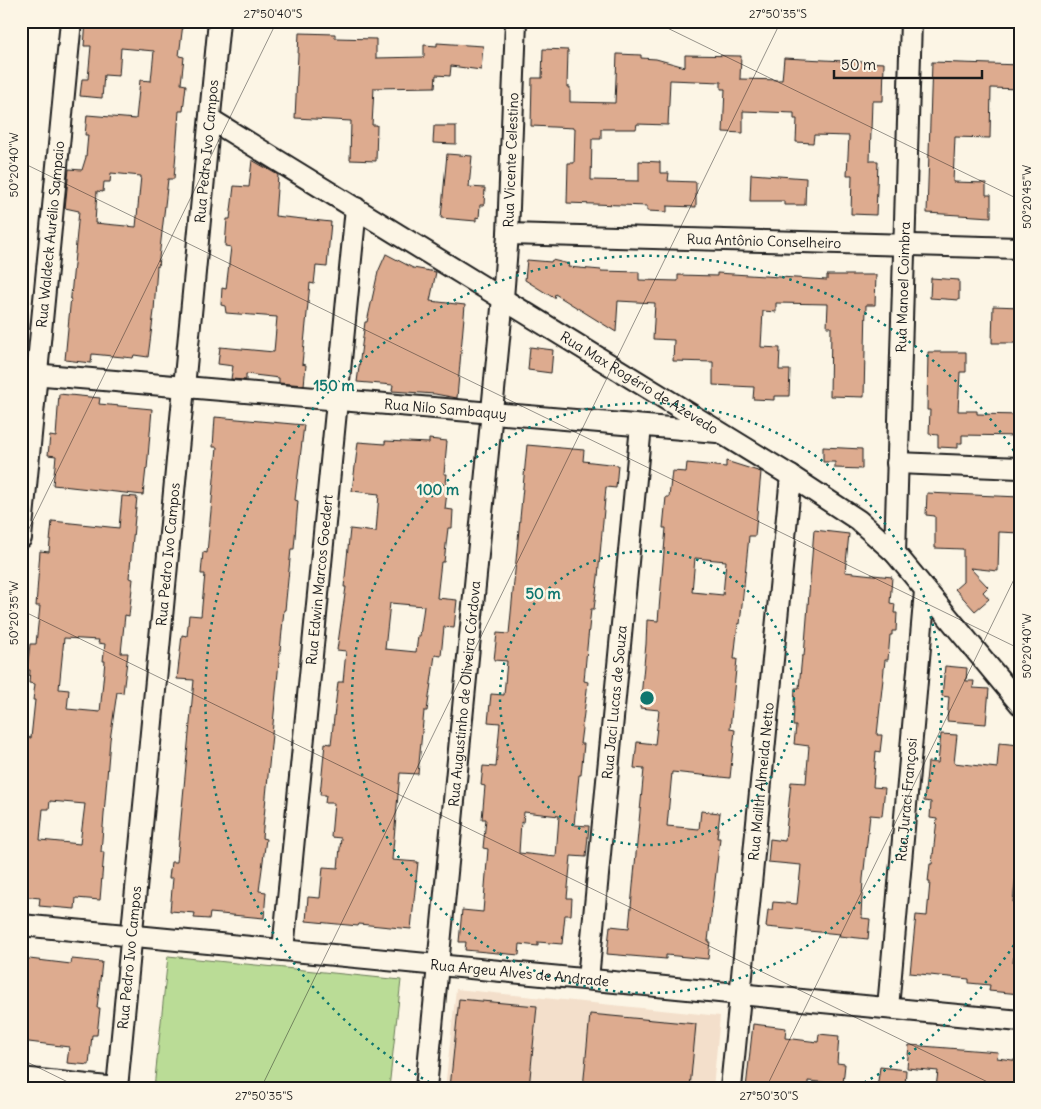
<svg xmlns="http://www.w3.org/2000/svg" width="1041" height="1109" font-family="Delius,sans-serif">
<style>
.built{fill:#f3dfcb}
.green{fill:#badc96;stroke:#6b7c59}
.building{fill:#ddab8f;stroke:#1c1c1c;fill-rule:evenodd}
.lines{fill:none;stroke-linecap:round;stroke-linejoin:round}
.minor-casing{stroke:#1c1c1c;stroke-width:24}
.minor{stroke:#fcf5e5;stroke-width:20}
.ticks{fill:none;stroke:#1c1c1c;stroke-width:1;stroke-opacity:0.45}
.ring{fill:none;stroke:#0f766e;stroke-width:2.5;stroke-dasharray:2.5 5}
.labels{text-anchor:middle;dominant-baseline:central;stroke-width:5;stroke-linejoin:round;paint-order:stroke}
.street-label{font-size:14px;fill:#1c1c1c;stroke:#fcf5e5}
.centre{fill:#0f766e;stroke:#fcf5e5;stroke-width:2.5}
.ring-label{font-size:15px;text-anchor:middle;font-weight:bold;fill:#0f766e;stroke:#fcf5e5;stroke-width:5;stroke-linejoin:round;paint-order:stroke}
.neatline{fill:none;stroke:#1c1c1c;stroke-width:2}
.ticks-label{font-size:12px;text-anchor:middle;fill:#1c1c1c}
</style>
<rect width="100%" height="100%" fill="#fcf5e5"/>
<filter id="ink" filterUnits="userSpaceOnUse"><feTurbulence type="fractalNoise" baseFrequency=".02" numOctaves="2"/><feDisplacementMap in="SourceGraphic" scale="10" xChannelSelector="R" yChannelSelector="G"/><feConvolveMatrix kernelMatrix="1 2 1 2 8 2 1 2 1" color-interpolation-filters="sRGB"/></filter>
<g filter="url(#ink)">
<!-- built -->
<path class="built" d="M 456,989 L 720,1016 L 713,1088 L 445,1088 Z"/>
<!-- green -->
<path class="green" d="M 168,956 L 401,980 L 389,1088 L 154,1088 Z"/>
<!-- building -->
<path class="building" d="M 86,21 L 117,21 L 141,24 L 141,21 L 166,21 L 183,24 L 179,56 L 184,57 L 181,84 L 186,85 L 183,111 L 179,111 L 174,179 L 168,179 L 158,267 L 157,266 L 154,311 L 148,357 L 134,355 L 133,358 L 92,354 L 91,363 L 65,360 L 79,211 L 65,208 L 69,169 L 82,170 L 86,157 L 88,135 L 85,135 L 87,115 L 136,119 L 140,80 L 151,81 L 154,51 L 121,48 L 119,76 L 104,75 L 102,98 L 80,96 L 82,79 L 88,79 L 91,46 L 84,46 ZM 111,173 L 141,176 L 136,227 L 95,223 L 97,191 L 103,192 L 104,182 L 110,182 Z
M 299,33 L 335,34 L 335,38 L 376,39 L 376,58 L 424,57 L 424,45 L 437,46 L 437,43 L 483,46 L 481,70 L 451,66 L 450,76 L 436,75 L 435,87 L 374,88 L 372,125 L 377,125 L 376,161 L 350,160 L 351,121 L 295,118 Z
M 543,49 L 568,50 L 567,87 L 570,87 L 570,102 L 615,103 L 617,54 L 641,55 L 641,58 L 656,59 L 685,67 L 685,55 L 741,56 L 740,79 L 782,80 L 784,58 L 884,63 L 883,101 L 872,101 L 870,161 L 878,161 L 876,215 L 851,214 L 852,175 L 847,175 L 849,136 L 814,135 L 813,143 L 796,142 L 797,119 L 794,119 L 794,113 L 743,111 L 743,133 L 723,132 L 725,89 L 721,89 L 721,82 L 670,80 L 668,125 L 637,124 L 636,129 L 601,129 L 601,139 L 592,139 L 591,180 L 639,181 L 639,161 L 660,162 L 660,173 L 669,173 L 668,181 L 696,182 L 696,207 L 667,206 L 667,212 L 647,211 L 647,206 L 567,203 L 568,163 L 574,163 L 575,128 L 531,126 L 532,78 L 542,78 Z
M 932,62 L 1020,65 L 1020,89 L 991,88 L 990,138 L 955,137 L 953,182 L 986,183 L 986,195 L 991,195 L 991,217 L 927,213 Z
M 434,126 L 456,126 L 456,144 L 433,143 Z
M 447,154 L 472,156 L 469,187 L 485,188 L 484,205 L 480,205 L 479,218 L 476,217 L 476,221 L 441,218 Z
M 252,160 L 278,175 L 275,216 L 331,222 L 327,267 L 316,266 L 314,284 L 310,283 L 302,364 L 306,365 L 304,385 L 279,383 L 279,378 L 246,374 L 246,380 L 231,379 L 233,366 L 218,364 L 220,347 L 274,352 L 277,317 L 226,313 L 225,306 L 221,305 L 222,288 L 226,289 L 231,247 L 225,246 L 227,219 L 230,219 L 234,186 L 249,187 Z
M 751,174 L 806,178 L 805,205 L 784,205 L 784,201 L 750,201 Z
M 386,254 L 413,268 L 436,272 L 430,301 L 465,305 L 457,398 L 435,394 L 392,391 L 393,385 L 357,382 L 365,322 L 367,322 L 378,272 Z
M 527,260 L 551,262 L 552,260 L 569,264 L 568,267 L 601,270 L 601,271 L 639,272 L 639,280 L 678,281 L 678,275 L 717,276 L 717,273 L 827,280 L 827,275 L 876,275 L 875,305 L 866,305 L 864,397 L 830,396 L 831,327 L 827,327 L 828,304 L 776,303 L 776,312 L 763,311 L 761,347 L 780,348 L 779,370 L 790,370 L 789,396 L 774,396 L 774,400 L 753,399 L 754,387 L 713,385 L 713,362 L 673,361 L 674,340 L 653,339 L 655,303 L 618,301 L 616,332 L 555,294 L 554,298 L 525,280 Z
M 931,278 L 959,280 L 959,300 L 930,298 Z
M 993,306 L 1020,307 L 1020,343 L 992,343 Z
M 530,347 L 553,350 L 551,373 L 528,370 Z
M 928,352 L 966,352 L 966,372 L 960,372 L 958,411 L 977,411 L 977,414 L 1020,415 L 1020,436 L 962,435 L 962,443 L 958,443 L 958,448 L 938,447 L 938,435 L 929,434 L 930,410 L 927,410 Z
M 59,394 L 100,398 L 99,404 L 152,409 L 147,469 L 146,468 L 143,495 L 53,485 L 56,456 L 48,455 L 50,436 L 56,437 Z
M 215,417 L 304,425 L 295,500 L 298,501 L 294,549 L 291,549 L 285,610 L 284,610 L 262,838 L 266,839 L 259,891 L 266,892 L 264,918 L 210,913 L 209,919 L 194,918 L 195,913 L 170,911 L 173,878 L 169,878 L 171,862 L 177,862 L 194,680 L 177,679 L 182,635 L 187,636 L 189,615 L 201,616 L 205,574 L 201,574 L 203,552 L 207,553 L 217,447 L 213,447 Z
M 429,439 L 447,441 L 444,474 L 447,474 L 446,484 L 448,484 L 445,509 L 453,510 L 452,528 L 448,528 L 444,562 L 441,562 L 437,598 L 457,600 L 454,628 L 444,627 L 441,656 L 435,655 L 427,711 L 424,711 L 418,774 L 400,773 L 392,860 L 418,862 L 411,929 L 359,924 L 358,926 L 306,921 L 308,897 L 320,898 L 323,867 L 338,868 L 341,838 L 331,837 L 334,803 L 325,803 L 326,795 L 320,795 L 325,743 L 331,744 L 338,682 L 343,682 L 346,651 L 337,650 L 346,587 L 344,587 L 350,529 L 376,532 L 379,494 L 352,491 L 358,442 L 385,444 L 385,441 L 429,443 ZM 390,603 L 424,606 L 420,636 L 418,636 L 416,652 L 385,649 Z
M 527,445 L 584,450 L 583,461 L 618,465 L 616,488 L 606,487 L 598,577 L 594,609 L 591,609 L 587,648 L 584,681 L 588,682 L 580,744 L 584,744 L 581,775 L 579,775 L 574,825 L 589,826 L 586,857 L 571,856 L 567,898 L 572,898 L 571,915 L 565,915 L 562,944 L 538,942 L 538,946 L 520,944 L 519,955 L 465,950 L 466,942 L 459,942 L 462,910 L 483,912 L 488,849 L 483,848 L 486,819 L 482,819 L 485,786 L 481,785 L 483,766 L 496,767 L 500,723 L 488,722 L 491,694 L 504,695 L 507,661 L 494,660 L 497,633 L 509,634 ZM 524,812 L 559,816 L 556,857 L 519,853 L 521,822 L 523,823 Z
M 823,447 L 862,449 L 862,469 L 835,468 L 835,462 L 823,462 Z
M 726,461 L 761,472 L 755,536 L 749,536 L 740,624 L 738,623 L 734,659 L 737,659 L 730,729 L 735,730 L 730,778 L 672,772 L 667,826 L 699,829 L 701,811 L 720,813 L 717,838 L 720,838 L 708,941 L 710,941 L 708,959 L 666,955 L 666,959 L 607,954 L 610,926 L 629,928 L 644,769 L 634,768 L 637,742 L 655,744 L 659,710 L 640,708 L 646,644 L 647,620 L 658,621 L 666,528 L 663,528 L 666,497 L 669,497 L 672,471 L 686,472 L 687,463 L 726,467 ZM 695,558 L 726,561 L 723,595 L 692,592 Z
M 927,493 L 1020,497 L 1020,533 L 999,532 L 998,571 L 970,568 L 988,587 L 983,592 L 989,599 L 975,611 L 955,589 L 963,582 L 963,549 L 935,548 L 935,516 L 926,515 Z
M 122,496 L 137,497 L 129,578 L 133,579 L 129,616 L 125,615 L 121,653 L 128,653 L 123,693 L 117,692 L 110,740 L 101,852 L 104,852 L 100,900 L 76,898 L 75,909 L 39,906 L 40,898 L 21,896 L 21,830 L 25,794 L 21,794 L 21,768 L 23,768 L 26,737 L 31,738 L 35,700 L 33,700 L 35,684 L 29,683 L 30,670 L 27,670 L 30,644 L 36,644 L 40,606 L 36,606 L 40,551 L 49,552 L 52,521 L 119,528 ZM 64,638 L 99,640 L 98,643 L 105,644 L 103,661 L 105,661 L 100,712 L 67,709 L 69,690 L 59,689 ZM 50,801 L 85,804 L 80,844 L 40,840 L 43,809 L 49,809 Z
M 814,530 L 849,534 L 845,572 L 892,577 L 890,603 L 895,604 L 894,613 L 897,613 L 896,631 L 892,631 L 892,635 L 890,635 L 888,660 L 885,660 L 877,735 L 882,735 L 880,752 L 876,751 L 873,787 L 885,788 L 882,816 L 870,815 L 863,879 L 861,915 L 862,915 L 862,918 L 870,919 L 868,939 L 839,936 L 840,934 L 766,927 L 768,910 L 772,910 L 773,902 L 797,904 L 801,865 L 768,862 L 770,839 L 785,841 L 791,782 L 806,783 L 809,746 L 794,744 L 796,726 L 793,726 L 795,688 L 799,688 L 802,656 L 804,656 Z
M 945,666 L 967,668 L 966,681 L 974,681 L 973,688 L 989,689 L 986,724 L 947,721 L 949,697 L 942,696 Z
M 941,734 L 957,735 L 954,763 L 997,768 L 999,743 L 1020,745 L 1020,838 L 1013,902 L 1020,902 L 1020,926 L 1017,926 L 1013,963 L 1020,964 L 1020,994 L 989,991 L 990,985 L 969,983 L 969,979 L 910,973 L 916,915 L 927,916 L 930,882 L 928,882 L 930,864 L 932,864 L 937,819 L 930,818 L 931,802 L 924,801 L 928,762 L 938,763 Z
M 21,958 L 71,964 L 72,959 L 102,962 L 97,1008 L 100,1008 L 97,1035 L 92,1035 L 89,1065 L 67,1063 L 69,1047 L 21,1041 Z
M 459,999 L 537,1006 L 529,1088 L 450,1088 Z
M 590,1014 L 696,1024 L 690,1088 L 583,1088 Z
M 753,1024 L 786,1028 L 785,1038 L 818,1042 L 819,1034 L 839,1036 L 837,1063 L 845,1064 L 843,1084 L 808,1081 L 808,1088 L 746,1088 Z
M 909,1045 L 998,1052 L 997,1058 L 1020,1061 L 1020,1087 L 999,1085 L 999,1088 L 936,1088 L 938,1071 L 907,1068 Z
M 880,1067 L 906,1070 L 905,1088 L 877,1088 Z"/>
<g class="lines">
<defs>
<g id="minor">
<path id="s1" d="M 210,119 L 791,476 L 858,520 L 895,553 L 1020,704"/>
<path id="s2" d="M 508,234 L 1020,248"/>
<path id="s3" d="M 21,373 L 717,432"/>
<path d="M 897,463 L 1020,468"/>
<path id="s4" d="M 21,538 L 71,21"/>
<path id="s5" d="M 895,553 L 911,21"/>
<path id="s6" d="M 21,925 L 1020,1021"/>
<path id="s7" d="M 283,950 L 356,208"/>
<path id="s8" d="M 588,979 L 641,426"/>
<path id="s9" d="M 888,1008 L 925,591"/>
<path d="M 21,1078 L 117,1088"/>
<path id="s10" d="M 117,1088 L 219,21"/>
<path id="s11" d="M 426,1088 L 503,298 L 508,234 L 516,21"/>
<path id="s12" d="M 731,1088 L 791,476"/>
</g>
</defs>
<!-- minor casing -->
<use href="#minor" class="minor-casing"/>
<!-- minor -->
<use href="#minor" class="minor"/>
</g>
</g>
<!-- ticks -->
<path class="ticks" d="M 653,21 L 1020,200M 21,162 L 1020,649M 21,545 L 277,21M 21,610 L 1000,1088M 21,1059 L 80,1088M 261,1088 L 781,21M 766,1088 L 1020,567"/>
<!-- distance rings -->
<g class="ring">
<circle cx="647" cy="698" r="147"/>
<circle cx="647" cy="698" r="295"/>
<path d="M1018 939A442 442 0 0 1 858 1086M436 1086A442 442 0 1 1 1018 457"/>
</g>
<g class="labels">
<!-- street labels -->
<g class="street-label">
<text stroke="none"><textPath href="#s10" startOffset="941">Rua Pedro Ivo Campos</textPath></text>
<text stroke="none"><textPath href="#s11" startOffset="932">Rua Vicente Celestino</textPath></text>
<text stroke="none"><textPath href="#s4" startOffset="305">Rua Waldeck Aurélio Sampaio</textPath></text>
<text stroke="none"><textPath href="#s2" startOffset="256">Rua Antônio Conselheiro</textPath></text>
<text stroke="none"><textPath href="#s5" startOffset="266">Rua Manoel Coimbra</textPath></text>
<text stroke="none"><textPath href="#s1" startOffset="504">Rua Max Rogério de Azevedo</textPath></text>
<text stroke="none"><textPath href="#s3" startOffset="426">Rua Nilo Sambaquy</textPath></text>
<text stroke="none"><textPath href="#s10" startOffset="536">Rua Pedro Ivo Campos</textPath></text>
<text stroke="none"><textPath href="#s7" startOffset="372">Rua Edwin Marcos Goedert</textPath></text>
<text stroke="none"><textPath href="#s11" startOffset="396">Rua Augustinho de Oliveira Córdova</textPath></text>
<text stroke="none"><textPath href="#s8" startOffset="278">Rua Jaci Lucas de Souza</textPath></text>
<text stroke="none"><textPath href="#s12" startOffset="308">Rua Mailth Almeida Netto</textPath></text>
<text stroke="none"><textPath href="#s9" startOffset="209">Rua Juraci Françosi</textPath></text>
<text stroke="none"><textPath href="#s10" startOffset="131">Rua Pedro Ivo Campos</textPath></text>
<text stroke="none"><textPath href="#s6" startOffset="501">Rua Argeu Alves de Andrade</textPath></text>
</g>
</g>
<circle cx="647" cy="698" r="8" class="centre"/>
<g class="ring-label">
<text x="334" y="391">150 m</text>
<text x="438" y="495">100 m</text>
<text x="543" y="599">50 m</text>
</g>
<!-- margin -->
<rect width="1041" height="1109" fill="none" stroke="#fcf5e5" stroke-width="55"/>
<!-- scale -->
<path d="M834 70v8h148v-8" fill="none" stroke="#1c1c1c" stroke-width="2.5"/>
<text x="841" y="70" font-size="15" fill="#1c1c1c" stroke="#fcf5e5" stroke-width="4" paint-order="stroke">50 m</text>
<rect x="28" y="28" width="986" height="1054" class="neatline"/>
<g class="ticks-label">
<text x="273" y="18">27°50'40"S</text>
<text x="778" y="18">27°50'35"S</text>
<text transform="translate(14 165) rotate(-90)" y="4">50°20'40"W</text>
<text transform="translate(1027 197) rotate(-90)" y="4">50°20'45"W</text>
<text transform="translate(14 613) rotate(-90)" y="4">50°20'35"W</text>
<text transform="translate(1027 646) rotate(-90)" y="4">50°20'40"W</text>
<text x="264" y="1100">27°50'35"S</text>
<text x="769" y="1100">27°50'30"S</text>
</g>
</svg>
